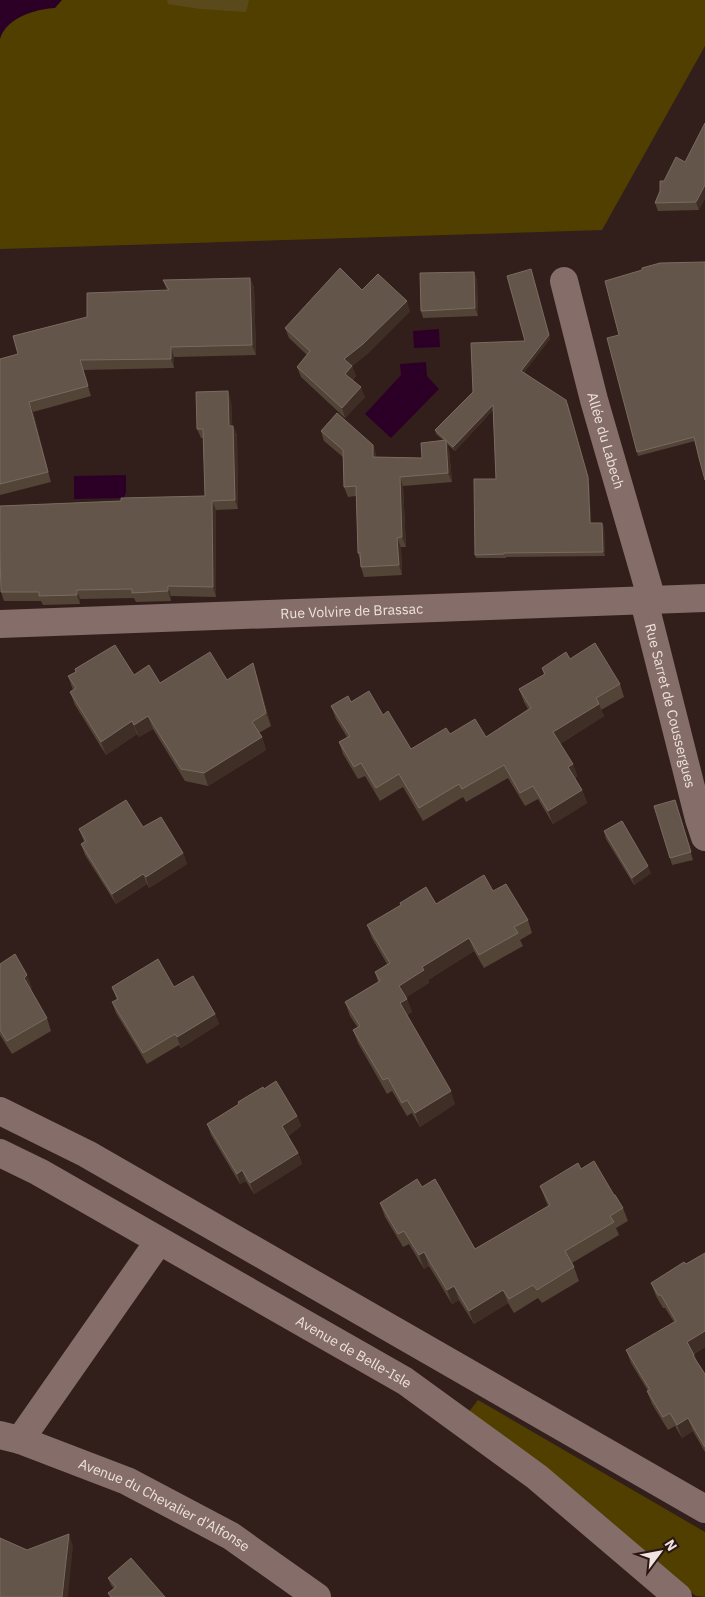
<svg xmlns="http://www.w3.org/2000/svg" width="705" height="1597" font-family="'IBM Plex Sans',sans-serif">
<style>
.green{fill:#513f00}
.forest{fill:#5a4a1b}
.water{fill:#2c0026}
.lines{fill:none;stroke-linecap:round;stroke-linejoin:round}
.minor{stroke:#856e69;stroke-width:28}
.wall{fill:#534438}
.shaded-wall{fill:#3f2e25}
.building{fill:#64554a;stroke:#796b61}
.labels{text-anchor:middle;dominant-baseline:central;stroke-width:4;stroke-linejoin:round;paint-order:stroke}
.street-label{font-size:14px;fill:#efe2df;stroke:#281612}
</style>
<rect width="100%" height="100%" fill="#321f1b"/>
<!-- green -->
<path class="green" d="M 0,0 L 705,0 L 705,46 L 602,230 L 0,249 Z
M 478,1400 L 705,1532 L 705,1597 L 696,1596 L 468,1413 Z"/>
<!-- forest -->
<path class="forest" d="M 167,0 L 249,0 L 246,12 L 200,9 L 168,4 Z"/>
<!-- water -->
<path class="water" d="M 0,0 L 62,0 L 55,8 C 35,9 6,18 0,39 Z
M 439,329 L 440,347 L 414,348 L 413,331 Z
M 426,362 L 427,376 L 439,389 L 391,438 L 365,414 L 401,375 L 400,364 Z
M 126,475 L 126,492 L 124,498 L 74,499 L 74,476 Z"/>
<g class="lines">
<!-- minor -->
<g class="minor">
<path id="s1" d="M 564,281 L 594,400 L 652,600"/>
<path id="s2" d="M 644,601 L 699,819 L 705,837"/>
<path id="s3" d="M 0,624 L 705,598"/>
<path d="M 0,1111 L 87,1154 L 705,1509"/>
<path id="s4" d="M 0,1153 L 39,1172 L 405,1381 L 537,1477 L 678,1597"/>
<path id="s5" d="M 0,1435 L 20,1440 L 127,1481 L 231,1536 L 317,1597"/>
<path d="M 20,1440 L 159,1241"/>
</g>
</g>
<!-- wall -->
<path class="wall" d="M 685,162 L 699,210 L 658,211 L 655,203 L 664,181 Z
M 531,269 L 550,339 L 524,372 L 568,404 L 589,481 L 591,523 L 602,523 L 604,527 L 605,556 L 506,557 L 506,558 L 476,558 L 475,555 L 496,479 L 493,410 L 455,451 L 447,444 L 449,450 L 452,482 L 403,486 L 406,547 L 401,547 L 402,575 L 364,577 L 361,567 L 360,560 L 358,553 L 356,496 L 348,497 L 344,487 L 343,457 L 324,441 L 321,431 L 373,445 L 376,455 L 376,457 L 422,458 L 443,440 L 436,434 L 435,430 L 525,341 Z
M 642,270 L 695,441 L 638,456 L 637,452 Z
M 474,272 L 477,280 L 478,316 L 423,318 L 421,311 Z
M 250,278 L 254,288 L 256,355 L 174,357 L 174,368 L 83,370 L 91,396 L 33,412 L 51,482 L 0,495 L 0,359 L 18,354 L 87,317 L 167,290 L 163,280 Z
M 362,290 L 410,311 L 367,354 L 352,366 L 356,376 L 353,380 L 365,397 L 345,418 L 301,377 L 297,367 L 307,355 L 289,338 L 285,328 Z
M 231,401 L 232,426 L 233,426 L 237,435 L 238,509 L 216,510 L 216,597 L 171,596 L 171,601 L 136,602 L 134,598 L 80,599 L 80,604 L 43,605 L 41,601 L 4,601 L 1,592 L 0,566 L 0,506 L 121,501 L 205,496 L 203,438 L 201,438 L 197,429 Z
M 570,659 L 620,684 L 624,697 L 601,710 L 604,716 L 560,744 L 573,764 L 577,776 L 575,778 L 582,790 L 587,803 L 553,824 L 538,799 L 525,806 L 508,778 L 466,802 L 463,797 L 423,821 L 403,787 L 380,801 L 365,776 L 358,779 L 343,754 L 339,742 L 347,737 L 336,719 L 331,706 L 351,702 L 383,715 L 411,749 L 450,734 L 486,737 L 528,709 L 524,702 L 519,689 L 544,675 L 542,668 Z
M 75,669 L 134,675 L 160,683 L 227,680 L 257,676 L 271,726 L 259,733 L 262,737 L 266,750 L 208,786 L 185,781 L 153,729 L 139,737 L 137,734 L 106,755 L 75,705 L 70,692 L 73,690 L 68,676 L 76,672 Z
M 675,800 L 693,860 L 672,865 L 670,858 Z
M 143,827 L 183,853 L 187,864 L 149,888 L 147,884 L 116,904 L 85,855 L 81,844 L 84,842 L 79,829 Z
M 604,831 L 651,873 L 634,885 L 606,839 Z
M 493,891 L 528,920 L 532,933 L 520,940 L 523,946 L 484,968 L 474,951 L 428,980 L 429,983 L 406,997 L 412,1012 L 407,1015 L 455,1104 L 420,1127 L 412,1113 L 407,1116 L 392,1091 L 387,1094 L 358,1043 L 353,1030 L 358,1028 L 350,1016 L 345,1002 L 378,982 L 375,972 L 387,964 L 372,938 L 367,925 L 401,905 L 400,903 L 436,904 Z
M 0,964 L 32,988 L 30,989 L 47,1018 L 51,1031 L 12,1054 L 0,1035 Z
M 112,987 L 174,987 L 215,1014 L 219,1024 L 181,1048 L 179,1045 L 147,1064 L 116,1013 L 112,1002 L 117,1000 Z
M 264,1089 L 297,1116 L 301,1126 L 288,1136 L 298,1153 L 302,1164 L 254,1194 L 246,1181 L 240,1184 L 211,1135 L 207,1124 Z
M 581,1169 L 614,1195 L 623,1208 L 628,1221 L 616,1228 L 619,1235 L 572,1263 L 574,1267 L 579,1281 L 542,1303 L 538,1298 L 514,1313 L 508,1303 L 474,1324 L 459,1300 L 452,1304 L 429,1266 L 424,1269 L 409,1244 L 403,1247 L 385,1217 L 380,1203 L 422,1187 L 475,1249 L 548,1206 L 545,1199 L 540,1186 Z
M 705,1253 L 705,1347 L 694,1354 L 697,1361 L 705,1374 L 705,1452 L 693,1431 L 682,1438 L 675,1426 L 668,1430 L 652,1404 L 647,1391 L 648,1391 L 631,1363 L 626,1350 L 674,1322 L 665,1308 L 663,1308 L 656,1296 L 651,1283 L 686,1264 Z
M 108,1578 L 165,1597 L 110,1597 L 108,1593 L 114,1589 L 111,1585 Z"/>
<!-- shaded-wall -->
<path class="shaded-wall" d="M 705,185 L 705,199 L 699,210 L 696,202 Z
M 531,269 L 550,339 L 523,374 L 521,371 L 549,335 Z
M 474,272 L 477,280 L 478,316 L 475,308 Z
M 250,278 L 254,288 L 256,355 L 252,345 Z
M 407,301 L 410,311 L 367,354 L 348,369 L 344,359 Z
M 171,347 L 174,357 L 174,368 L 171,359 Z
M 352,366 L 356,376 L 349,384 L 345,374 Z
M 361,387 L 365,397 L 345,418 L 342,408 Z
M 228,391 L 231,401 L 233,435 L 229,426 Z
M 29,402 L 33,412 L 51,482 L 48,472 Z
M 568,404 L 589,481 L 591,527 L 590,523 Z
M 493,405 L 494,409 L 455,451 L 453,447 Z
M 233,426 L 237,435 L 238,509 L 235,500 Z
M 446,440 L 449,450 L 452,482 L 448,473 Z
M 373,445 L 376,455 L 377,467 L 373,457 Z
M 400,477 L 403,486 L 406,547 L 402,537 Z
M 212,501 L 216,510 L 216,597 L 213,587 Z
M 602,523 L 604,527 L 605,556 L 603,552 Z
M 397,538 L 401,547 L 402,575 L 399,565 Z
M 168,586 L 171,596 L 171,601 L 168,591 Z
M 77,590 L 80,599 L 80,604 L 77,595 Z
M 253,663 L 257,676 L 271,726 L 266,713 Z
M 599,704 L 604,716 L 558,745 L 553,732 Z
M 148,716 L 153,729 L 139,737 L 134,725 Z
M 132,721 L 137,734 L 106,755 L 101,742 Z
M 262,737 L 266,750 L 208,786 L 204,773 Z
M 573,764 L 577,776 L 572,779 L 568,767 Z
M 582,790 L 587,803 L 553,824 L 548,811 Z
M 183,853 L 187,864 L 149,888 L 146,877 Z
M 648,866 L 651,873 L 634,885 L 632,878 Z
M 143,874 L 147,884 L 116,904 L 112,894 Z
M 469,938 L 474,951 L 428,980 L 429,983 L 404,999 L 399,986 L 422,967 Z
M 27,975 L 32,988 L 28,990 L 24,978 Z
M 407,999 L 412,1012 L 405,1016 L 400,1003 Z
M 215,1014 L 219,1024 L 181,1048 L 177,1037 Z
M 451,1091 L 455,1104 L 420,1127 L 415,1113 Z
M 297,1116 L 301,1126 L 286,1137 L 282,1126 Z
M 298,1153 L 302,1164 L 254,1194 L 250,1183 Z
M 242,1170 L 246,1181 L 240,1184 L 237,1174 Z
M 424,1252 L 429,1266 L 424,1269 L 419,1255 Z
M 454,1286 L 459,1300 L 452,1304 L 447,1290 Z
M 503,1290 L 508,1303 L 474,1324 L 469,1311 Z
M 705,1331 L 705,1347 L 691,1355 L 687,1342 Z
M 688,1418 L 693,1431 L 682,1438 L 677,1425 Z
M 69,1534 L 73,1546 L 68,1597 L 62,1597 Z"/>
<!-- building -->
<path class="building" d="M 705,123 L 705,185 L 696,202 L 655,203 L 660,191 L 660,181 L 664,181 L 676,157 L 685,162 Z
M 705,262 L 705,480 L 699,458 L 694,437 L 637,452 L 607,338 L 619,335 L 605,281 L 642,270 L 642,268 L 660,263 Z
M 340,268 L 362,290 L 378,274 L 407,301 L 363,344 L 344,359 L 352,366 L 345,374 L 361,387 L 342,408 L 297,367 L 310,351 L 285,328 Z
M 531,269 L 549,335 L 521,371 L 566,400 L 588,477 L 590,523 L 602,523 L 603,552 L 504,553 L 504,554 L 475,555 L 474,479 L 496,479 L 493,405 L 453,447 L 435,430 L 473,392 L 471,343 L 525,341 L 507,276 Z
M 474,272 L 475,308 L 421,311 L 420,273 Z
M 250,278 L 252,345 L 171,347 L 171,359 L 80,360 L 88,386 L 29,402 L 48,472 L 0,484 L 0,359 L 18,354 L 13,336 L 87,317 L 87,293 L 169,290 L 163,280 Z
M 228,391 L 229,426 L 233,426 L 235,500 L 212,501 L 213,587 L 168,586 L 168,591 L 132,593 L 132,589 L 77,590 L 77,595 L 39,596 L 39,592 L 1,592 L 0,556 L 0,506 L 121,501 L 121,498 L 205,496 L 203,429 L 197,429 L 196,392 Z
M 337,413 L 373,445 L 373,457 L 422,458 L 421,443 L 446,440 L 448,473 L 400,477 L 402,537 L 397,538 L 399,565 L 361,567 L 360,553 L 358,553 L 356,486 L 344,487 L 343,450 L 321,431 Z
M 595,643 L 620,684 L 596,698 L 599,704 L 553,732 L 573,764 L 568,767 L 582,790 L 548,811 L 533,786 L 520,793 L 504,765 L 462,789 L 459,784 L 419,808 L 399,774 L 376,788 L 361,763 L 354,767 L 339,742 L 350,736 L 331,706 L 348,696 L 351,702 L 369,691 L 383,715 L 388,711 L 411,749 L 446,728 L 450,734 L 475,719 L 486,737 L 531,708 L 519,689 L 545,674 L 542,668 L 566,652 L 570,659 Z
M 115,645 L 134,675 L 149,665 L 160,683 L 210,652 L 227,680 L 253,663 L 266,713 L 252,722 L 262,737 L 204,773 L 181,769 L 148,716 L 134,725 L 132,721 L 101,742 L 70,692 L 76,688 L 68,676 L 76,672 L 75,669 Z
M 126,800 L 143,827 L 161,817 L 183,853 L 146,877 L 143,874 L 112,894 L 81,844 L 86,841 L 79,829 Z
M 675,800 L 691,852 L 670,858 L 654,806 Z
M 622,821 L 648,866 L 632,878 L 604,831 Z
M 484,875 L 493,891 L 506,884 L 528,920 L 514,927 L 518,933 L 479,955 L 469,938 L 422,967 L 424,970 L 399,986 L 407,999 L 400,1003 L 451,1091 L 415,1113 L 407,1100 L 402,1103 L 388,1078 L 383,1080 L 353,1030 L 360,1026 L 345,1002 L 380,981 L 375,972 L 390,963 L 367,925 L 401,905 L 400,903 L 426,887 L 436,904 Z
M 15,954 L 27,975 L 24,978 L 47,1018 L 7,1041 L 0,1030 L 0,964 Z
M 158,959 L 174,987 L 193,976 L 215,1014 L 177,1037 L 175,1034 L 143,1053 L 112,1002 L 118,999 L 112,987 Z
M 276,1081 L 297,1116 L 282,1126 L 298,1153 L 250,1183 L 242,1170 L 237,1174 L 207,1124 L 239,1104 L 238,1102 L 263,1087 L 264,1089 Z
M 594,1161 L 614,1195 L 615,1195 L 623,1208 L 610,1216 L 614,1222 L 565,1251 L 574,1267 L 537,1290 L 533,1285 L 509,1299 L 503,1290 L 469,1311 L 454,1286 L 447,1290 L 424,1252 L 419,1255 L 404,1231 L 398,1234 L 380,1203 L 417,1179 L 422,1187 L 435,1179 L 475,1249 L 550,1205 L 540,1186 L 578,1163 L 581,1169 Z
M 705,1253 L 705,1331 L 687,1342 L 694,1355 L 693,1356 L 705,1374 L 705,1447 L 688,1418 L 677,1425 L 670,1413 L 663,1417 L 647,1391 L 650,1390 L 626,1350 L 676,1321 L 661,1295 L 658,1295 L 651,1283 L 684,1262 L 686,1264 Z
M 69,1534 L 62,1597 L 0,1597 L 0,1538 L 27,1550 Z
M 131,1558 L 165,1597 L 111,1597 L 108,1593 L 116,1587 L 108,1578 Z"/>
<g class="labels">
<!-- street labels -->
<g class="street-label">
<text stroke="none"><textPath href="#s1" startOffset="165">Allée du Labech</textPath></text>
<text stroke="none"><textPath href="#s3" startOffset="352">Rue Volvire de Brassac</textPath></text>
<text stroke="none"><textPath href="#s2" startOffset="108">Rue Sarret de Coussergues</textPath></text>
<text stroke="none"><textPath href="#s4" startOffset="406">Avenue de Belle-Isle</textPath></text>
<text stroke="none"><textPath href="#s5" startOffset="179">Avenue du Chevalier d'Alfonse</textPath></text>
</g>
</g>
<!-- north arrow -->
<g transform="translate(660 1552) rotate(58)" stroke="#281612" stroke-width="4" paint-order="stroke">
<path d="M0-4L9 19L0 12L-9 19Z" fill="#efe2df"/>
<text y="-8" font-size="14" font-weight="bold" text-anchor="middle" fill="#efe2df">N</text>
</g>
</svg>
